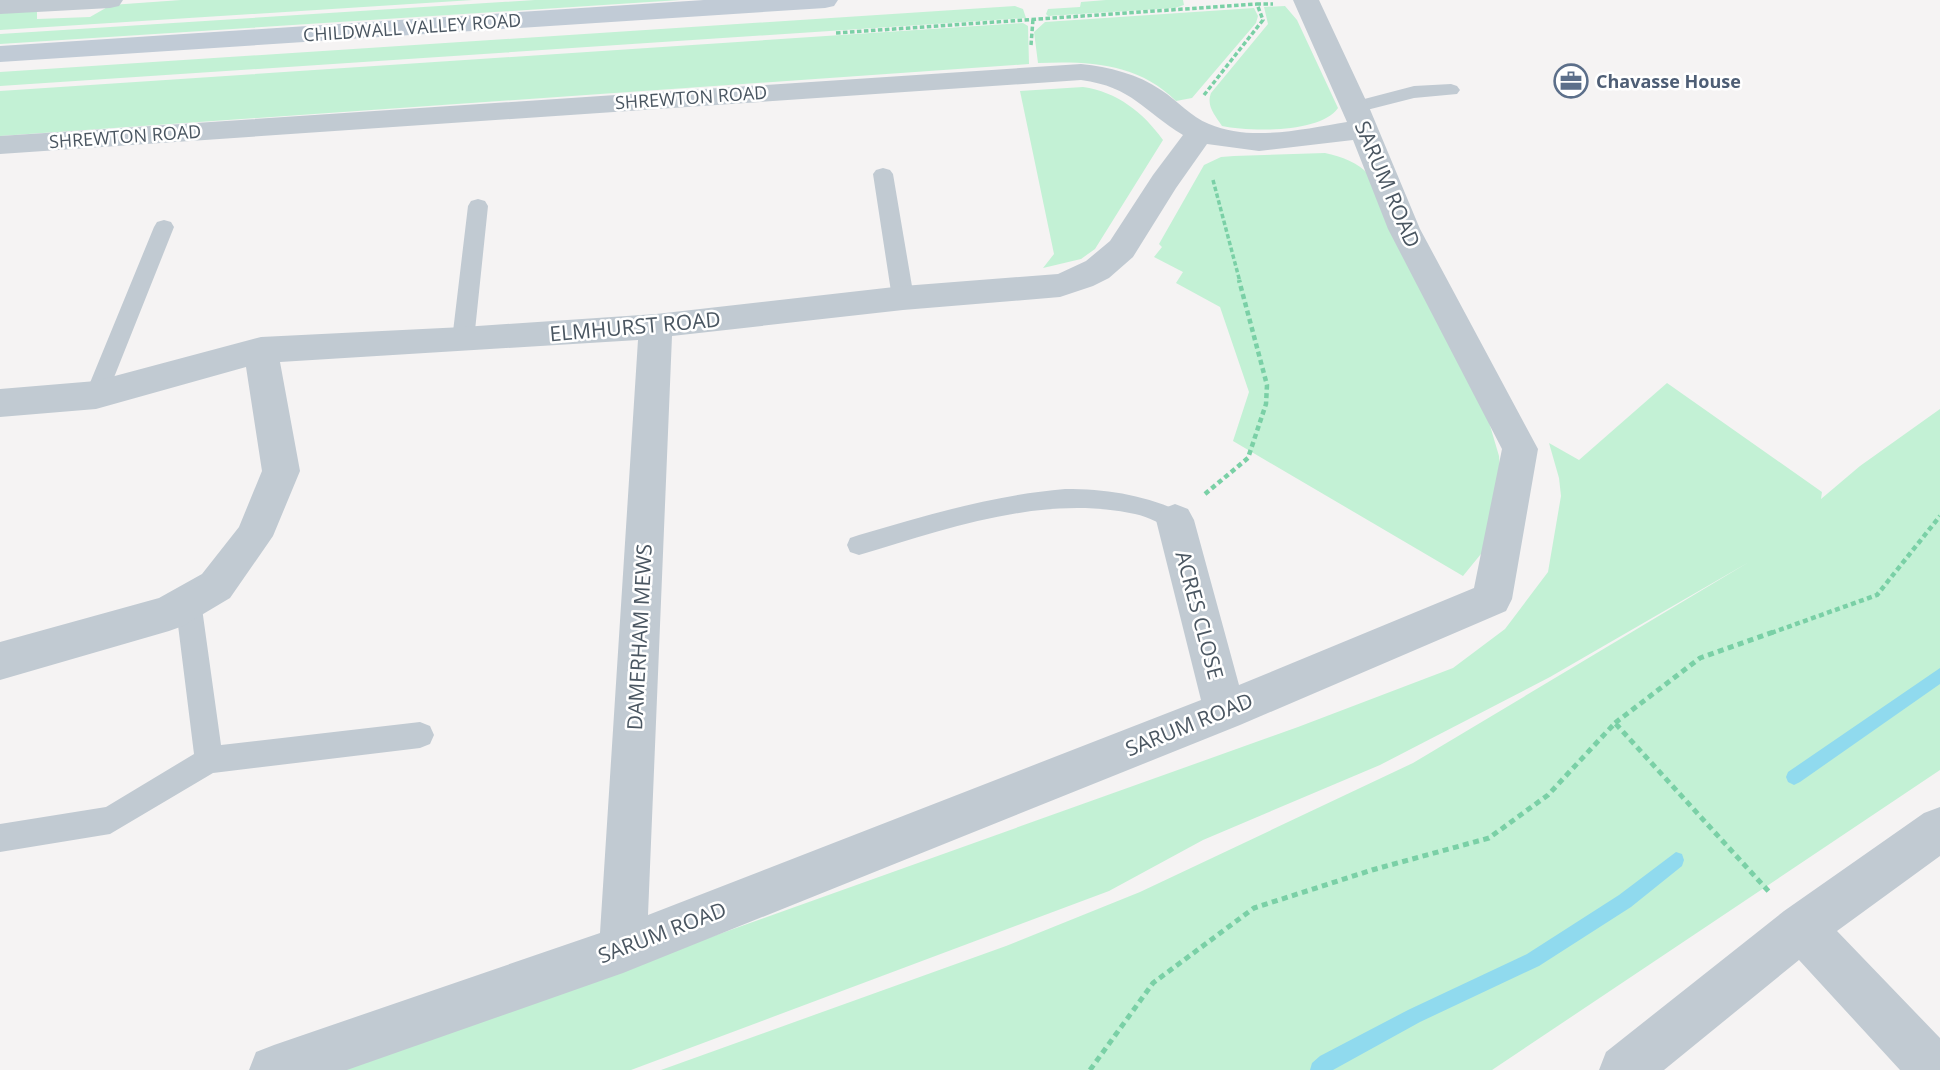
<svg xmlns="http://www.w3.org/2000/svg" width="1940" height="1070" font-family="'Open Sans',sans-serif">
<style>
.green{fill:#c3f1d5}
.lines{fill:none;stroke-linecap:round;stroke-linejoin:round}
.stream{fill:#90daee;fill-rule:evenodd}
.path-far2{stroke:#7ad0a6;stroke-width:3.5;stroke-dasharray:4.5 2.5;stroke-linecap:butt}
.path-far1{stroke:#7ad0a6;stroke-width:4.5;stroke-dasharray:5 3.5;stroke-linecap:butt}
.path{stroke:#7ad0a6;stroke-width:5;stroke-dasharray:6 4.5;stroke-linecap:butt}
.lane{fill:#c1cad2;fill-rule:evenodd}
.street{fill:#c1cad2;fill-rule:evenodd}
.secondary{fill:#c1cbd6;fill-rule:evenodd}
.labels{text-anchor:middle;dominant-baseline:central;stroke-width:5;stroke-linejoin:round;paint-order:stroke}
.far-street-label{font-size:18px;fill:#4a5661;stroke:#fff}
.far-service-label{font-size:18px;font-weight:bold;fill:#4e5e75;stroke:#fff;text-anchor:start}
.street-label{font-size:21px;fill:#4a5661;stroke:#fff}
</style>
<rect width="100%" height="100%" fill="#f5f3f3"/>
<!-- green -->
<path class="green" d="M 181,0 L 473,0 L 0,30 L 0,11 L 37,12 L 37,19 L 90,17 L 111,5 Z
M 535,0 L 680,0 L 0,44 L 0,34 Z
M 1106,0 L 1183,0 L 1184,5 L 1175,8 L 1048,16 L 1046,14 L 1048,9 L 1080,7 L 1081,2 Z
M 1015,6 L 1023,9 L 1026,18 L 0,86 L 0,72 Z
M 1285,6 L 1297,20 L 1338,108 C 1321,133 1251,132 1222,126 C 1215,115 1206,106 1211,93 L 1268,24 L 1264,7 Z
M 1254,8 L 1258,16 L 1256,23 L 1192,98 L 1176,101 C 1138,63 1089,61 1038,63 L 1034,32 L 1045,22 Z
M 1023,23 L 1028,26 L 1029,64 L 0,136 L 0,91 Z
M 1083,87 C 1117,92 1143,112 1163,140 L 1095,249 L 1081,259 L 1043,268 L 1054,254 L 1020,91 Z
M 1325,153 C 1342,157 1358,162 1369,175 L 1486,412 L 1499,456 L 1501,482 L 1485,549 L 1463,576 L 1233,441 L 1249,392 L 1220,307 L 1176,283 L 1183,272 L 1154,257 L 1162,247 L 1159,244 L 1204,165 L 1221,157 L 1234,156 Z
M 1667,383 L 1822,492 L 1821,499 L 1860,466 L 1940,409 L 1940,770 L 1492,1070 L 661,1070 L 1006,946 L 1140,892 L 1413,763 L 1749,562 L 1550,677 L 1380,765 L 1203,840 L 1109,891 L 631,1070 L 339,1070 L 1298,727 L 1453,668 L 1505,629 L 1548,572 L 1561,496 L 1559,478 L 1549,443 L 1579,460 Z"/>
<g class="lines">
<!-- stream -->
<path class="stream" d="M 1940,668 L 1940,684 L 1800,782 L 1794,785 L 1788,782 L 1786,777 L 1788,772 Z
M 1676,852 L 1682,854 L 1684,860 L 1682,866 L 1631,907 L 1539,966 L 1420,1022 L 1333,1070 L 1310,1070 L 1312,1063 L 1320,1056 L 1408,1010 L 1527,954 L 1619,895 Z"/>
<!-- path-far2 -->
<path class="path-far2" d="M 836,33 L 1257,4
M 1031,45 L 1033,19
M 1204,95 L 1263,20 L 1257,4 L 1273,4
M 1213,180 L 1240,282"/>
<!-- path-far1 -->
<path class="path-far1" d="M 1205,494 L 1248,458 L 1266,404 L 1267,385 L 1239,280
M 1771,633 L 1877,595 L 1940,516"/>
<!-- path -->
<path class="path" d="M 1615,723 L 1700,658 L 1776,631
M 1090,1070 L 1153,983 L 1254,908 L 1372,870 L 1489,838 L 1548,795 L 1615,723 L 1771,894"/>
<!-- lane -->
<path class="lane" d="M 1451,84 L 1457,86 L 1460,90 L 1457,94 L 1414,98 L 1355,113 L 1346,107 L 1349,103 L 1414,86 Z
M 883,168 L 890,170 L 893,174 L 914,298 L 910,303 L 903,306 L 896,303 L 892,298 L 873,174 L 876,170 Z
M 478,199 L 485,201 L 488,206 L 474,340 L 471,346 L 463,348 L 455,346 L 452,340 L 468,206 L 471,201 Z
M 164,220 L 171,222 L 174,227 L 107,395 L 104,401 L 96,404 L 88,401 L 85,395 L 154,227 L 157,222 Z
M 1065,489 C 1108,489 1144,495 1184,513 L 1187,520 L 1184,527 L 1175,530 C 1162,525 1149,517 1135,514 C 1042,494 947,529 859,555 L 850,552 L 847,545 L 850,538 L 859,535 C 927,515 994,495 1065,489 Z
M 188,590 L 197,593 L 201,601 L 221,745 L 420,722 L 430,726 L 434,735 L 430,744 L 420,748 L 213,773 L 110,834 L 0,852 L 0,824 L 106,807 L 194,754 L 175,601 L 179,593 Z"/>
<!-- street -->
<path class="street" d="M 0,0 L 123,0 L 119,6 L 110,8 L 0,14 Z
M 1293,0 L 1319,0 L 1369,107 L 1420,229 L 1538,449 L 1512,599 L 1506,611 L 1240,725 L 623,973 L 347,1070 L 249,1070 L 256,1052 L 274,1045 L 600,933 L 638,340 L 280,362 L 300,471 L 273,536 L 230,598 L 183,626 L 169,631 L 0,680 L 0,642 L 159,598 L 202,574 L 239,527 L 262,471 L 246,367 L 96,409 L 0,417 L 0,389 L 96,381 L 261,337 L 463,327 L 656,314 L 903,286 L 1058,274 L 1086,261 L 1110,241 L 1153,175 L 1183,135 C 1143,111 1133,87 1081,80 L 0,154 L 0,136 L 1081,64 C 1109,67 1138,74 1161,90 C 1178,101 1191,117 1209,124 C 1251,142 1303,129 1347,122 ZM 1353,140 L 1388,229 L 1502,449 L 1474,588 L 1239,685 L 1194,520 L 1188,509 L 1175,504 L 1162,509 L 1156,520 L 1201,700 L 648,915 L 672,336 L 903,310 L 1060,297 L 1093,286 L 1109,278 L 1133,257 L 1176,188 L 1207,144 L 1259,151 Z
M 1940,807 L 1940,856 L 1837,931 L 1940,1038 L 1940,1070 L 1900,1070 L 1799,960 L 1664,1070 L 1599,1070 L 1606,1052 L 1784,911 L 1924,813 Z"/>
<!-- secondary -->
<path class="secondary" d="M 704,0 L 838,0 L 834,6 L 825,8 L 0,62 L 0,46 Z"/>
</g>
<!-- icons -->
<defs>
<symbol id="office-ring" viewBox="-11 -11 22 22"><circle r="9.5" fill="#fff" stroke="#5c6f8a" stroke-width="1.5"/><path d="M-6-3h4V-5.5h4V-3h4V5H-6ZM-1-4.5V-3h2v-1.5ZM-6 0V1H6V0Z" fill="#5c6f8a"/></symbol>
</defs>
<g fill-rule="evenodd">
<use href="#office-ring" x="1552" y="62" width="38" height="38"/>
</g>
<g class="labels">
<!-- far-street labels -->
<g class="far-street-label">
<text transform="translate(412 27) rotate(-4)">CHILDWALL VALLEY ROAD</text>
<text transform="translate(691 97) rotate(-4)">SHREWTON ROAD</text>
<text transform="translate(125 136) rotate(-4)">SHREWTON ROAD</text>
</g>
<!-- far-service labels -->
<g class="far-service-label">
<text x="1596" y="81">Chavasse House</text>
</g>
<!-- street labels -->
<g class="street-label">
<text transform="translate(1388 184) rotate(67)">SARUM ROAD</text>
<text transform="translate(635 326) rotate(-5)">ELMHURST ROAD</text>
<text transform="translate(1200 615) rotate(75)">ACRES CLOSE</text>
<text transform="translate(639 637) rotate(-87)">DAMERHAM MEWS</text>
<text transform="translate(1189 724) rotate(-22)">SARUM ROAD</text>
<text transform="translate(662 932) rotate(-21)">SARUM ROAD</text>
</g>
</g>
</svg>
